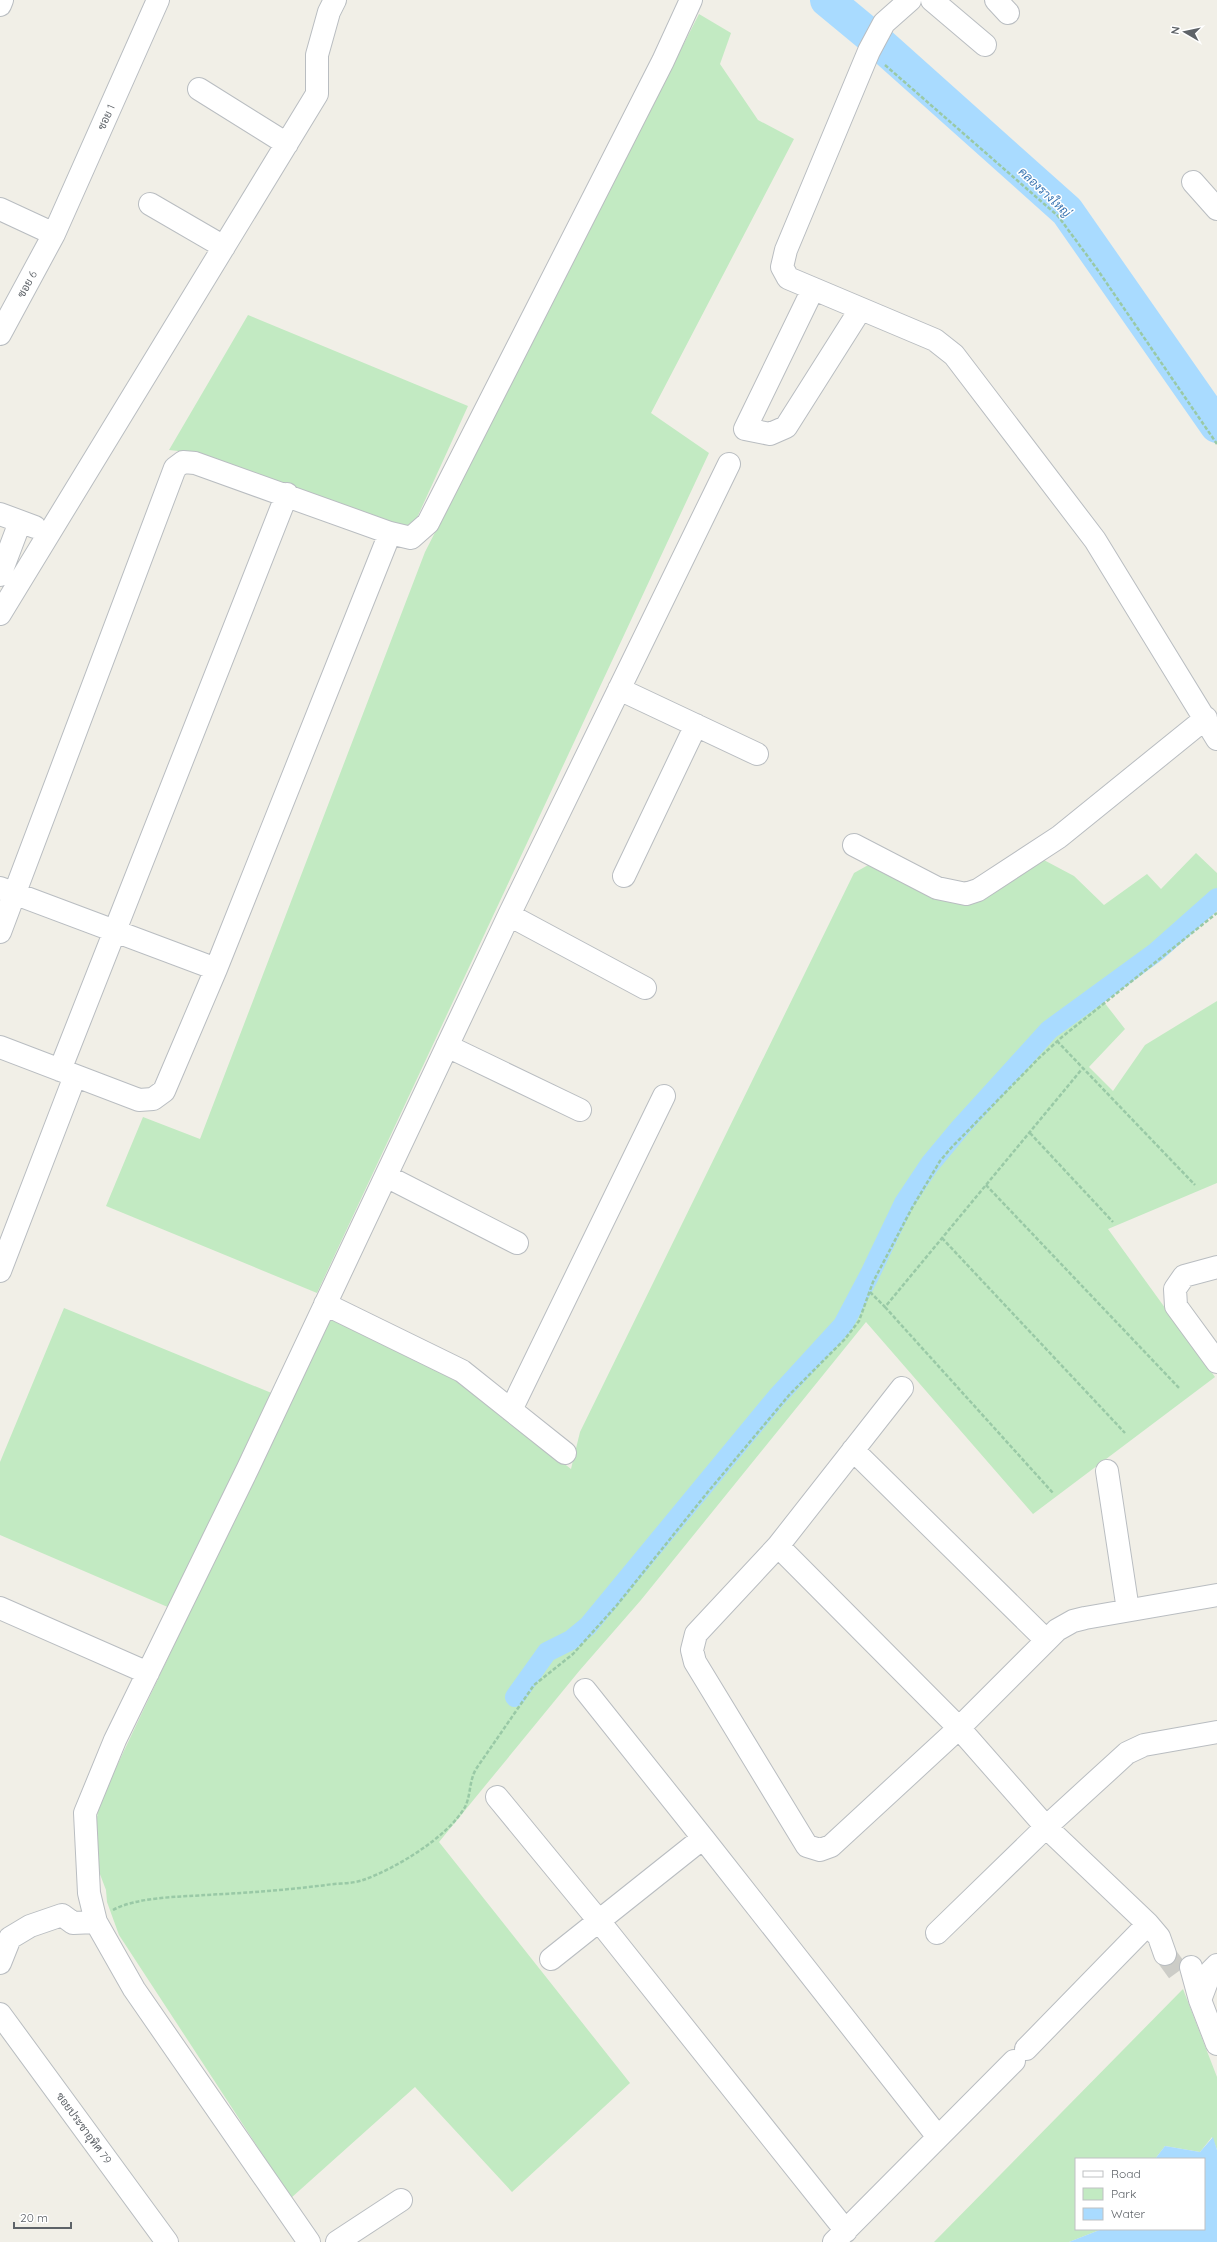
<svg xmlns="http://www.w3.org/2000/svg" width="1217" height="2242" font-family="Quicksand,Sarabun,sans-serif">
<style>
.green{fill:#c2eac2}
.water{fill:#a9dbff}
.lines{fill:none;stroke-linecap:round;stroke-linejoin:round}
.canal{stroke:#a9dbff;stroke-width:20}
.river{stroke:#a9dbff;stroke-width:34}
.minor-tunnel{stroke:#ccccc7;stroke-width:22;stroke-dasharray:22 11;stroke-linecap:butt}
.minor-casing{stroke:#b9bdc1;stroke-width:24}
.path{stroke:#99c9a6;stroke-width:2.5;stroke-dasharray:4 2;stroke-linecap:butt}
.minor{stroke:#fff;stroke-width:22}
.labels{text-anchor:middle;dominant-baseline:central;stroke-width:3;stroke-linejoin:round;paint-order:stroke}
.street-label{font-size:11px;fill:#5e6368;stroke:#fff}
.water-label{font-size:12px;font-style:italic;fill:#3975b2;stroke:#fff}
</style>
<rect width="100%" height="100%" fill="#f1efe7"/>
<!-- green -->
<path class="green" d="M 699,14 L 731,33 L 720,64 L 758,120 L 794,139 L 651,413 L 709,453 L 317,1293 L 106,1206 L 143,1117 L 200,1139 L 425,552 Z
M 248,315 L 468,406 L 416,520 L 401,529 L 197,453 L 169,450 Z
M 1196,853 L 1217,873 L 1217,902 L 1200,921 L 1100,997 L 1125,1029 L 1089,1067 L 1113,1091 L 1145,1045 L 1217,1001 L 1217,1183 L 1108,1229 L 1215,1377 L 1033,1514 L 866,1322 L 641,1600 L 580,1670 L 439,1842 L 630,2083 L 512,2192 L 415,2087 L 291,2198 L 119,1935 L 107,1902 L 106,1890 L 98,1869 L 94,1836 L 98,1811 L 113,1774 L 330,1316 L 453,1377 L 571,1469 L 580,1432 L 854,873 L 870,864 L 934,893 L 1042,859 L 1074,876 L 1104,905 L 1147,874 L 1161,889 Z
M 64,1308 L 274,1394 L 170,1608 L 0,1535 L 0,1462 Z
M 1183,1989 L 1217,2077 L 1217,2150 L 1212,2137 L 1200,2152 L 1165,2146 L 1155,2159 L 1076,2159 L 1076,2229 L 1102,2229 L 1069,2242 L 934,2242 Z"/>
<!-- water -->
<path class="water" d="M 1213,2137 L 1217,2150 L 1217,2242 L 1069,2242 L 1102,2229 L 1204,2229 L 1204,2159 L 1155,2159 L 1165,2146 L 1200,2152 Z"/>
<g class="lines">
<!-- canal -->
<path class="canal" d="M 515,1697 L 547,1652 L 571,1640 L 588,1626 L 777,1397 L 843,1325 L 869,1276 L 904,1203 L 930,1164 L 960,1128 L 1049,1030 L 1156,952 L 1217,898"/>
<!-- river -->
<path class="river" d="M 827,0 L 879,43 L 1067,211 L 1217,426"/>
<!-- minor-tunnel -->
<path class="minor-tunnel" d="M 1165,1954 L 1181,1976"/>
<defs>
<path id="minor" d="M 910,0 L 884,23 L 869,51 L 786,250 L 782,267 L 788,278 L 935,340 L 954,355 L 1095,540 L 1217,739
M 932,0 L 985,45
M 996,0 L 1008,13
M 0,5 L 2,0
M 199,89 L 287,144
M 1193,182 L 1217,209
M 150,204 L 224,247
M 0,209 L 54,234
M 813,289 L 745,429 L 770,434 L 786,427 L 860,310
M 0,334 L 54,234 L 158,0
M 0,514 L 35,527
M 0,575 L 20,522
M 0,614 L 317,94 L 317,55 L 329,12 L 335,0
M 619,689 L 757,754
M 854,845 L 937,888 L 966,894 L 978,890 L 1059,837 L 1206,718
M 624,876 L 696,725
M 0,888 L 216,969
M 509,915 L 645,988
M 0,932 L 175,468 L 183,462 L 195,463 L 390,533 L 411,538 L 428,523 L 663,61 L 691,0
M 447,1046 L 580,1110
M 0,1047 L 139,1100 L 153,1099 L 164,1091 L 216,969 L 390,533
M 60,1070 L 287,494
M 386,1176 L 517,1243
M 1217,1267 L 1184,1276 L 1175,1289 L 1176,1306 L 1217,1362
M 0,1271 L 75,1076
M 325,1304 L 462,1371 L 565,1453
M 902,1388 L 778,1546 L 696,1634 L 692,1650 L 695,1662 L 807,1846 L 820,1850 L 831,1846 L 959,1728 L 1057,1630 L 1073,1621 L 1085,1618 L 1217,1595
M 511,1410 L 664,1096
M 853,1450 L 1046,1640
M 1107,1471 L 1128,1610
M 778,1546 L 959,1728 L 1046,1827 L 1148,1924 L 1159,1937 L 1165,1954
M 0,1608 L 148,1673
M 585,1690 L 703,1838
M 497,1797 L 599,1921 L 846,2231
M 937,1933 L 1046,1827 L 1127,1753 L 1144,1745 L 1217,1732
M 551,1959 L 703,1838 L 938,2137
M 0,1963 L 10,1938 L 30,1926 L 62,1915 L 73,1923 L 96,1922
M 1191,1967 L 1200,2000 L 1217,2044
M 1200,2000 L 1211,1971 L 1217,1965
M 0,2014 L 167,2242
M 1026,2049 L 1148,1924
M 309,2242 L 134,1989 L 96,1922 L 89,1893 L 85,1813 L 115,1740 L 248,1468 L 509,915 L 729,464
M 337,2242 L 401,2200
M 834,2242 L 1014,2061"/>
</defs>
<!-- minor casing -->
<use href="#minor" class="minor-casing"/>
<!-- path -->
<path class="path" d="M 885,65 L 1058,216 L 1097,269 L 1217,444
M 1057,1041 L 1195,1185
M 1030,1133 L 1113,1222
M 986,1185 L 1180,1389
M 942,1238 L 1125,1433
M 870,1292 L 885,1307 L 1082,1069
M 885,1307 L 1053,1493
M 113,1910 C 137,1897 178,1897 205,1895 C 246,1893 286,1890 326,1885 C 338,1883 352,1884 363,1880 C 395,1869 448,1837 465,1807 C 471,1795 469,1781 476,1769 L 534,1685 L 573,1654 L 617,1605 L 707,1493 L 790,1394 L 845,1339 L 859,1321 L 873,1282 L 912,1208 L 940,1161 L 951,1148 L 1039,1058 L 1062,1037 L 1217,913"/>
<!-- minor -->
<use href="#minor" class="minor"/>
</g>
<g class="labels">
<!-- street labels -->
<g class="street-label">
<text transform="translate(106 117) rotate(-66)">ซอย 1</text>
<text transform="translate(27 284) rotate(-61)">ซอย 6</text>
<text transform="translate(84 2128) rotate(54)">ซอยประชาอุทิศ 79</text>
</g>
<!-- water labels -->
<g class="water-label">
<text transform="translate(1045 192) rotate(43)">คลองรางใหญ่</text>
</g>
</g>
<!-- legend -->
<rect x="1075" y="2158" width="130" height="72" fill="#ffffff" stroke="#bfc1c3"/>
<rect x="1083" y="2171" width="20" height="6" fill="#ffffff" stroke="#bfc1c3"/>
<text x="1111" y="2178" font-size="12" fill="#5e6368">Road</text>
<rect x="1083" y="2188" width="20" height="12" fill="#c2eac2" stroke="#bfc1c3"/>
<text x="1111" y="2198" font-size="12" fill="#5e6368">Park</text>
<rect x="1083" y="2208" width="20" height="12" fill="#a9dbff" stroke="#bfc1c3"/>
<text x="1111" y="2218" font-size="12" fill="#5e6368">Water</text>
<!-- north arrow -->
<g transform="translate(1185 32) rotate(279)" stroke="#ffffff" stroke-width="3" paint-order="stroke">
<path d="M0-3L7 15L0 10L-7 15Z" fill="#5e6368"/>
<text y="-6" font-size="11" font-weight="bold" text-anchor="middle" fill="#5e6368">N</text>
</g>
<!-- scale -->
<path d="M14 2222v6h57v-6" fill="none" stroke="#5e6368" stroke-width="2"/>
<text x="20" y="2222" font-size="12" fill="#5e6368" stroke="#ffffff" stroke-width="3" paint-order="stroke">20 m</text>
</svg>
